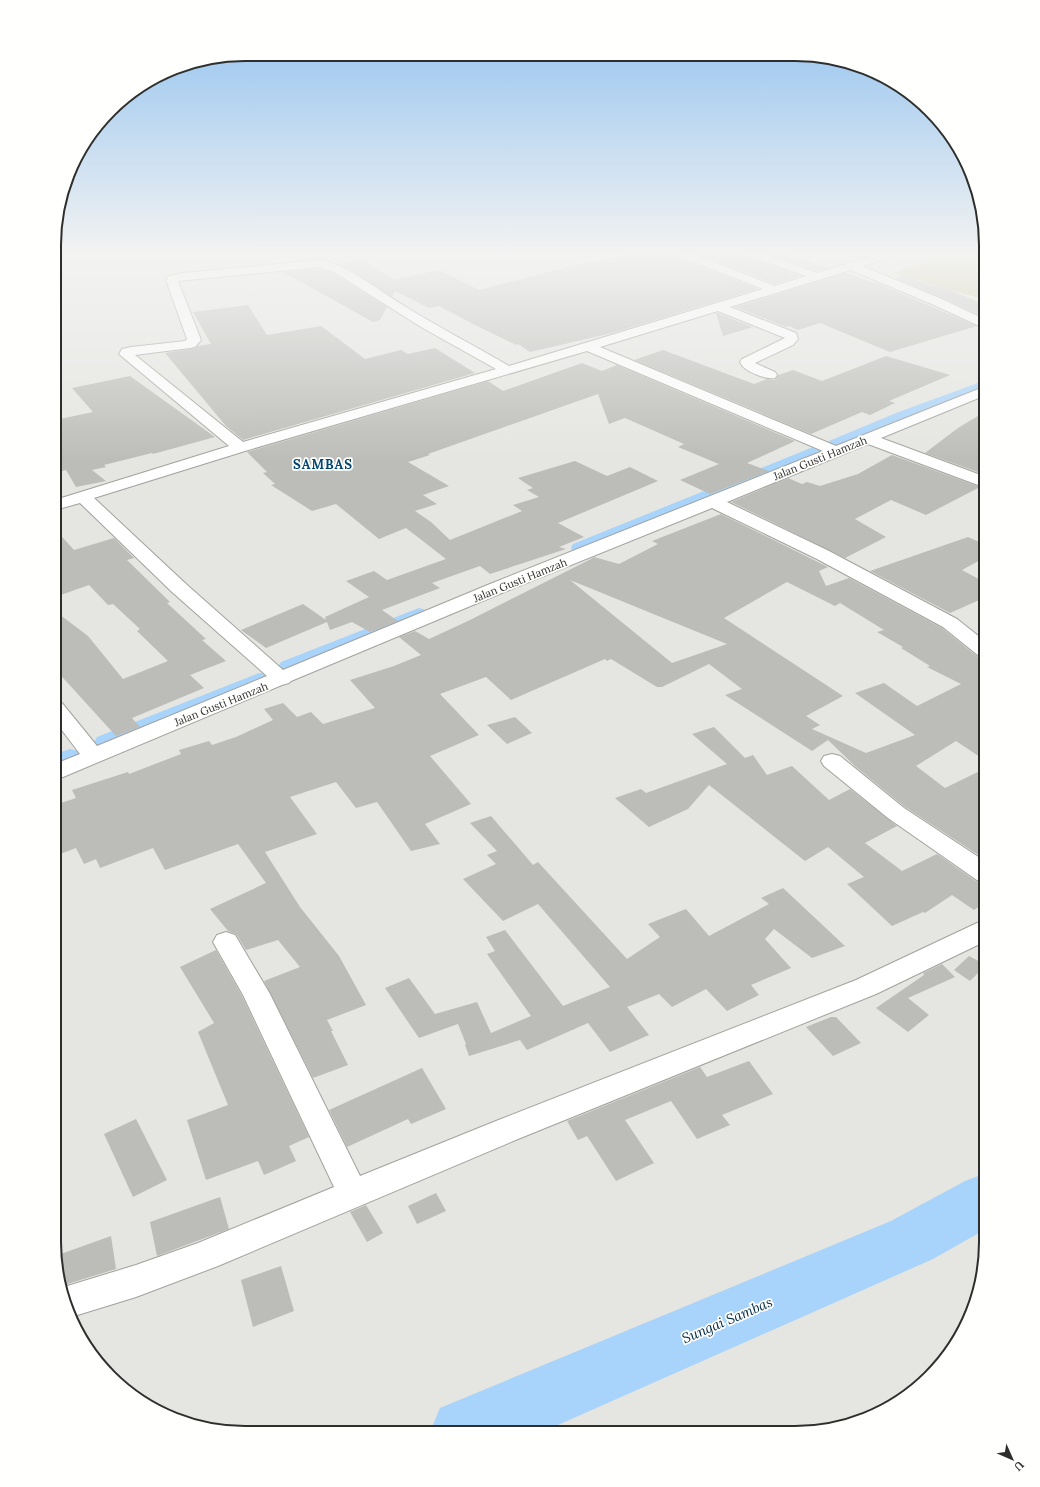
<svg xmlns="http://www.w3.org/2000/svg" width="1040" height="1487" font-family="Lora,serif">
<style>
.green{fill:#c9c691}
.lines{fill:none;stroke-linecap:round;stroke-linejoin:round}
.canal{fill:#a8d3fa;fill-rule:evenodd}
.river{fill:#a8d3fa;fill-rule:evenodd}
.building{fill:#bcbcb8;fill-rule:evenodd}
.minor-casing{stroke:#a1a19d;stroke-width:2}
.minor{fill:#fff;fill-rule:evenodd}
.labels{text-anchor:middle;dominant-baseline:central;stroke-width:3.5;stroke-linejoin:round;paint-order:stroke}
.street-label{font-size:11px;fill:#2e2e2d;stroke:#fffffe}
.far-district-label{font-size:13px;font-weight:bold;letter-spacing:1px;fill:#004472;stroke:#fffffe}
.near-water-label{font-size:14px;font-style:italic;fill:#012b4a;stroke:#fffffe}
.rim{fill:none;stroke:#2e2e2d;stroke-width:2}
</style>
<rect width="100%" height="100%" fill="#e5e5e1"/>
<!-- green -->
<path class="green" d="M 952,253 L 986,253 L 986,300 L 893,273 Z"/>
<g class="lines">
<!-- canal -->
<path class="canal" d="M 986,380 L 986,389 L 906,419 L 841,447 L 835,449 L 829,447 L 827,444 L 829,441 L 896,413 Z
M 818,445 L 824,447 L 826,450 L 824,453 L 587,552 L 580,554 L 573,552 L 571,548 L 573,544 Z
M 419,608 L 426,610 L 429,614 L 426,618 L 297,672 L 289,673 L 281,672 L 278,667 L 281,662 Z
M 259,673 L 267,674 L 270,679 L 267,684 L 113,747 L 105,749 L 97,747 L 94,742 L 97,737 Z
M 70,749 L 78,751 L 82,756 L 78,761 L 55,769 L 55,754 Z"/>
<!-- river -->
<path class="river" d="M 986,1173 L 986,1229 L 933,1259 L 542,1432 L 430,1432 L 440,1408 L 891,1221 L 965,1181 Z"/>
</g>
<!-- building -->
<path class="building" d="M 626,253 L 674,253 L 675,256 L 758,289 L 612,333 L 530,352 L 518,344 L 516,345 L 477,326 L 439,306 L 429,308 L 395,291 L 392,297 L 354,272 L 336,263 L 362,259 L 394,280 L 439,270 L 479,290 L 589,262 L 593,263 L 623,256 Z
M 693,253 L 745,253 L 746,256 L 801,276 L 775,284 Z
M 765,253 L 782,253 L 828,268 L 817,271 Z
M 320,269 L 333,273 L 387,307 L 380,320 L 373,322 L 283,272 Z
M 845,273 L 875,283 L 877,283 L 977,326 L 890,352 L 820,323 L 798,330 L 789,326 L 786,327 L 735,307 Z
M 904,276 L 934,286 L 938,285 L 986,305 L 986,318 L 943,298 L 895,278 Z
M 248,305 L 267,335 L 321,326 L 365,359 L 401,350 L 408,354 L 435,348 L 475,373 L 243,440 L 226,426 L 165,353 L 190,349 L 195,348 L 198,346 L 211,344 L 193,312 Z
M 716,313 L 718,313 L 753,327 L 723,336 Z
M 663,350 L 754,384 L 767,379 L 775,380 L 778,375 L 793,370 L 822,381 L 886,356 L 950,375 L 889,401 L 895,403 L 870,415 L 862,412 L 811,434 L 634,360 Z
M 582,363 L 602,371 L 617,365 L 795,441 L 747,463 L 769,471 L 710,494 L 680,480 L 719,464 L 678,447 L 684,444 L 625,418 L 609,424 L 598,394 L 428,454 L 430,455 L 408,462 L 449,486 L 423,495 L 437,504 L 415,511 L 431,522 L 450,540 L 522,511 L 513,505 L 539,497 L 527,490 L 533,488 L 518,478 L 575,461 L 607,476 L 630,467 L 658,481 L 558,523 L 584,537 L 559,547 L 566,549 L 490,574 L 480,566 L 432,583 L 440,588 L 382,610 L 398,621 L 370,632 L 352,622 L 330,630 L 327,622 L 266,648 L 241,630 L 303,604 L 326,620 L 325,617 L 369,597 L 346,581 L 374,571 L 387,580 L 446,559 L 406,528 L 379,539 L 336,504 L 312,511 L 271,485 L 275,484 L 263,473 L 267,472 L 247,452 L 488,381 L 503,391 Z
M 130,376 L 215,437 L 153,454 L 152,453 L 104,465 L 106,467 L 92,470 L 106,481 L 76,487 L 66,470 L 55,473 L 55,420 L 93,412 L 72,388 Z
M 986,411 L 986,475 L 925,453 L 958,428 Z
M 892,455 L 980,487 L 926,515 L 891,500 L 855,519 L 886,537 L 845,558 L 731,502 L 788,478 L 802,484 L 807,482 L 820,486 L 858,474 Z
M 721,514 L 828,567 L 819,571 L 826,586 L 849,578 L 942,628 L 978,657 L 986,659 L 986,761 L 956,741 L 916,766 L 945,788 L 986,768 L 986,860 L 905,807 L 856,767 L 828,740 L 812,751 L 725,695 L 742,689 L 709,664 L 662,687 L 657,687 L 611,659 L 607,661 L 605,659 L 511,700 L 486,677 L 440,694 L 479,735 L 430,756 L 471,804 L 425,824 L 440,844 L 411,851 L 377,802 L 356,808 L 336,782 L 290,797 L 317,834 L 265,852 L 300,907 L 339,956 L 366,1005 L 327,1020 L 333,1031 L 331,1031 L 348,1065 L 313,1078 L 264,981 L 300,967 L 278,940 L 246,950 L 236,934 L 228,931 L 210,909 L 266,883 L 238,844 L 165,870 L 153,848 L 100,868 L 96,859 L 84,864 L 76,848 L 55,856 L 55,805 L 76,798 L 72,790 L 128,772 L 129,774 L 181,754 L 179,750 L 209,741 L 212,745 L 236,737 L 273,720 L 264,709 L 283,703 L 297,717 L 311,712 L 323,724 L 375,708 L 350,680 L 394,666 L 421,655 L 399,637 L 415,631 L 429,639 L 468,621 L 591,559 L 594,557 L 619,564 L 658,544 L 652,541 ZM 570,580 L 727,644 L 672,663 ZM 787,582 L 835,606 L 840,603 L 884,630 L 877,632 L 903,647 L 901,648 L 930,666 L 927,667 L 961,684 L 917,706 L 884,683 L 855,693 L 915,735 L 866,753 L 812,729 L 820,725 L 806,716 L 843,696 L 724,618 Z
M 55,529 L 74,550 L 114,538 L 134,558 L 127,560 L 170,602 L 167,603 L 206,639 L 202,640 L 226,661 L 190,675 L 204,688 L 132,718 L 140,727 L 116,736 L 55,669 L 55,611 L 88,636 L 123,679 L 168,661 L 137,631 L 140,629 L 113,604 L 108,605 L 89,585 L 55,597 Z
M 968,537 L 986,545 L 986,557 L 962,570 L 986,583 L 986,597 L 950,613 L 870,571 Z
M 515,717 L 532,733 L 507,744 L 487,725 Z
M 714,727 L 745,758 L 753,755 L 767,775 L 792,766 L 829,800 L 850,789 L 897,826 L 865,843 L 902,871 L 937,854 L 976,881 L 986,883 L 986,902 L 974,910 L 952,895 L 925,913 L 923,912 L 892,926 L 847,884 L 864,877 L 828,847 L 805,861 L 709,785 L 688,809 L 649,827 L 615,798 L 641,789 L 646,793 L 727,764 L 692,734 Z
M 491,816 L 533,865 L 538,862 L 627,959 L 660,937 L 648,924 L 686,909 L 709,936 L 769,904 L 761,898 L 783,888 L 845,946 L 812,958 L 774,929 L 765,939 L 791,968 L 751,985 L 759,995 L 727,1011 L 706,989 L 672,1007 L 659,994 L 627,1007 L 649,1035 L 610,1052 L 588,1023 L 527,1050 L 520,1040 L 469,1056 L 465,1045 L 466,1044 L 458,1024 L 419,1038 L 385,988 L 409,978 L 435,1014 L 477,1002 L 491,1033 L 531,1016 L 487,954 L 495,951 L 486,937 L 505,930 L 563,1006 L 610,987 L 538,904 L 503,921 L 463,879 L 496,864 L 487,855 L 497,851 L 470,823 Z
M 216,950 L 242,996 L 309,1137 L 289,1146 L 296,1161 L 264,1175 L 258,1161 L 206,1180 L 187,1120 L 228,1105 L 198,1032 L 214,1023 L 180,967 Z
M 969,956 L 986,965 L 970,981 L 954,970 Z
M 942,964 L 955,977 L 908,998 L 929,1015 L 908,1032 L 876,1008 L 924,975 L 923,973 Z
M 831,1017 L 836,1017 L 861,1043 L 833,1056 L 806,1027 Z
M 749,1061 L 773,1094 L 722,1115 L 730,1125 L 697,1139 L 671,1101 L 625,1120 L 654,1163 L 616,1181 L 587,1136 L 578,1140 L 567,1121 L 700,1067 L 707,1077 Z
M 422,1068 L 446,1109 L 411,1124 L 408,1119 L 347,1147 L 329,1110 Z
M 136,1119 L 167,1180 L 133,1197 L 104,1134 Z
M 436,1193 L 446,1211 L 417,1224 L 408,1206 Z
M 220,1197 L 229,1229 L 157,1256 L 150,1222 Z
M 366,1205 L 383,1233 L 367,1242 L 350,1212 Z
M 111,1236 L 116,1269 L 64,1285 L 58,1255 Z
M 281,1266 L 294,1311 L 253,1327 L 241,1280 Z"/>
<g class="lines">
<defs>
<path id="minor" d="M 605,253 L 625,253 L 623,255 L 593,262 L 587,259 L 589,257 Z
M 675,253 L 689,253 L 775,286 L 806,276 L 747,255 L 746,253 L 761,253 L 817,273 L 883,253 L 899,253 L 898,255 L 862,266 L 942,299 L 986,320 L 986,329 L 934,305 L 851,270 L 730,307 L 796,333 L 798,339 L 793,345 L 755,363 L 775,372 L 777,375 L 775,378 C 766,380 743,371 740,362 L 742,359 L 785,338 L 718,311 L 600,347 L 836,446 L 986,386 L 986,395 L 881,438 L 986,477 L 986,488 L 868,444 L 727,502 L 829,551 L 957,619 L 986,642 L 986,658 L 979,656 L 943,627 L 817,559 L 712,508 L 504,592 L 291,681 L 289,683 L 282,685 L 63,777 L 55,779 L 55,764 L 80,754 L 55,721 L 55,701 L 62,703 L 97,746 L 267,676 L 172,592 L 80,503 L 55,510 L 55,500 L 229,446 L 119,354 L 122,349 L 131,347 L 185,341 L 187,339 L 166,280 L 169,276 L 184,273 L 321,260 C 349,266 381,292 406,307 C 440,328 475,346 509,366 L 763,289 L 676,255 ZM 320,267 L 334,272 L 421,327 L 496,369 L 243,442 L 135,355 L 190,348 L 195,347 L 201,340 L 178,281 ZM 587,351 L 823,451 L 490,584 L 283,670 L 186,584 L 94,498 L 245,451 Z
M 832,754 L 840,756 L 904,808 L 986,862 L 986,882 L 977,880 L 888,818 L 824,766 L 821,761 L 824,756 Z
M 986,921 L 986,941 L 876,994 L 518,1139 L 218,1266 L 136,1297 L 71,1317 L 64,1287 L 136,1265 L 198,1243 L 334,1187 L 243,995 L 213,942 L 217,935 L 226,932 L 235,935 L 270,994 L 360,1176 L 496,1121 L 856,980 L 977,923 Z"/>
</defs>
<!-- minor casing -->
<use href="#minor" class="minor-casing"/>
<!-- minor -->
<use href="#minor" class="minor"/>
</g>
<!-- sky -->
<linearGradient id="sky" x2="0" y2="1"><stop stop-color="#8ec0ef"/><stop offset="0.55" stop-color="#f3f3f2"/><stop offset="1" stop-color="#f3f3f2" stop-opacity="0"/></linearGradient>
<rect width="1040" height="461" fill="url(#sky)"/>
<g class="labels">
<!-- street labels -->
<g class="street-label">
<text transform="translate(820 458) rotate(-22)">Jalan Gusti Hamzah</text>
<text transform="translate(520 580) rotate(-22)">Jalan Gusti Hamzah</text>
<text transform="translate(221 704) rotate(-22)">Jalan Gusti Hamzah</text>
</g>
<!-- far-district labels -->
<g class="far-district-label">
<text x="323" y="464">SAMBAS</text>
</g>
<!-- near-water labels -->
<g class="near-water-label">
<text transform="translate(727 1320) rotate(-23)">Sungai Sambas</text>
</g>
</g>
<!-- crop -->
<path d="M0 0H1040V1487H0ZM245 61H795A184 184 0 0 1 979 245V1242A184 184 0 0 1 795 1426H245A184 184 0 0 1 61 1242V245A184 184 0 0 1 245 61Z" fill="#fffffe" fill-rule="evenodd"/>
<path class="rim" d="M245 61H795A184 184 0 0 1 979 245V1242A184 184 0 0 1 795 1426H245A184 184 0 0 1 61 1242V245A184 184 0 0 1 245 61Z"/>
<!-- north arrow -->
<g transform="translate(1012 1459) rotate(135)" stroke="#fffffe" stroke-width="3" paint-order="stroke">
<path d="M0-3L7 15L0 10L-7 15Z" fill="#2e2e2d"/>
<text y="-6" font-size="11" font-weight="bold" text-anchor="middle" fill="#2e2e2d">U</text>
</g>
</svg>
